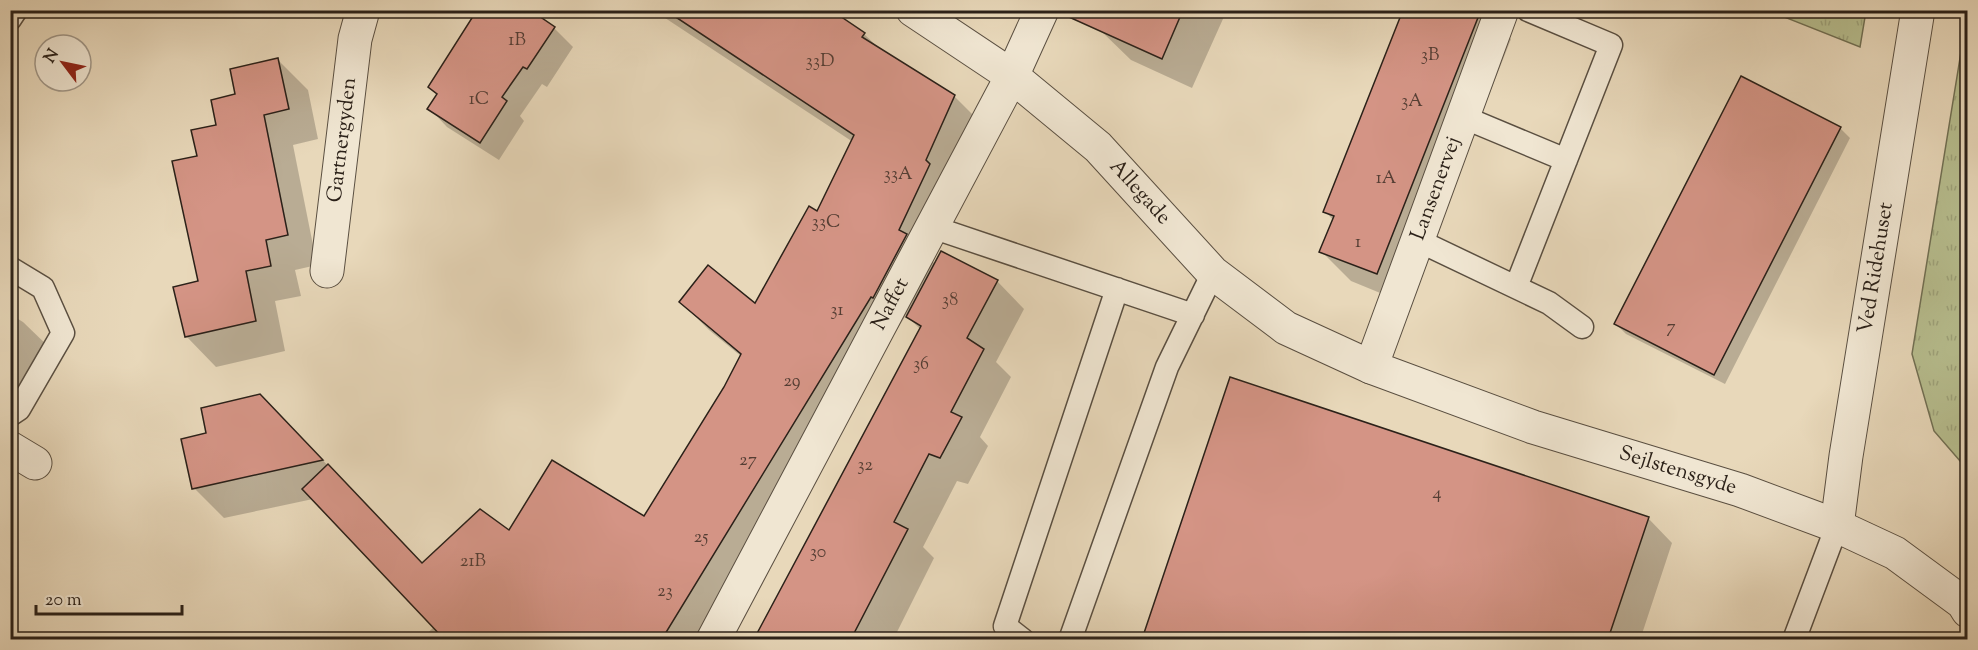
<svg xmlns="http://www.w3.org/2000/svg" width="1978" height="650" font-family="'Sorts Mill Goudy',serif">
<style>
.grass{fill:url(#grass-tufts);stroke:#717054;stroke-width:1.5}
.shadow{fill:#0003}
.building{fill:#d49485;stroke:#2b2119;stroke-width:1.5}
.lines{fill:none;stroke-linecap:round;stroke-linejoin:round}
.service-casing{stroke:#5a4f41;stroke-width:25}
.minor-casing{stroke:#5a4f41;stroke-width:35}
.tertiary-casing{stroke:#5a4f41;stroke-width:35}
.service{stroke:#f0e6d2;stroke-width:22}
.minor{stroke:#f0e6d2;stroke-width:33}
.tertiary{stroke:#f0e6d2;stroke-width:33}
.labels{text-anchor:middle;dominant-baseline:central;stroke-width:6;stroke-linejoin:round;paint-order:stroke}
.number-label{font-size:18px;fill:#553e34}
.street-label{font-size:21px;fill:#2b2119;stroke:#f0e6d2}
</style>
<defs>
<pattern id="grass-tufts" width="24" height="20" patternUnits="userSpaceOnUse" patternTransform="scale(1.5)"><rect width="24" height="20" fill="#b7be8f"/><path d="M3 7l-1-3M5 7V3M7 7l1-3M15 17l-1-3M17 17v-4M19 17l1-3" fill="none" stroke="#9ea37b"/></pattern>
</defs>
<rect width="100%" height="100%" fill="#e8d8ba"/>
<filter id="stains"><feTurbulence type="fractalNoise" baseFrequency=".00333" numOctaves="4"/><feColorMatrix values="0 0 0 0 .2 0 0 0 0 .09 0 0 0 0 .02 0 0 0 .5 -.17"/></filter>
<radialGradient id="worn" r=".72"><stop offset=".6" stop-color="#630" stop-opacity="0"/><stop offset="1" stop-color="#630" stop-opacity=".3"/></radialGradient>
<!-- grass -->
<path class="grass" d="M 1769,11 L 1866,11 L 1860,47 Z
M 1967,15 L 1968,469 L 1967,469 L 1934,431 L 1912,354 Z"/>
<!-- shadow -->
<path class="shadow" d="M 653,10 L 829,10 L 864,34 L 882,51 L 954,96 L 982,124 L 928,256 L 935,264 L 997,281 L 1024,309 L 996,362 L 1011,377 L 980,437 L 988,446 L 968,484 L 957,481 L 923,547 L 934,558 L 893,640 L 755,640 L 921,330 L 906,315 L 707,640 L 420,640 L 434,627 L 313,499 L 224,518 L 194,488 L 290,426 L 422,564 L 510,533 L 645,518 L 725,387 L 742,357 L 709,330 L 681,302 L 756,305 L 818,213 L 853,142 Z
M 1109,10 L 1227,10 L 1192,88 L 1131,60 L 1100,30 Z
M 1404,10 L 1514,10 L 1505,33 L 1511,39 L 1407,304 L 1351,281 L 1321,251 L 1333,220 L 1325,211 Z
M 554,28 L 573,47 L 547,87 L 542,84 L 520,116 L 524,121 L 499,160 L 447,127 L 429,108 L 438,95 L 429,87 Z
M 278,60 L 308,90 L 318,139 L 293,145 L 317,265 L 295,270 L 301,296 L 275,301 L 285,351 L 216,367 L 186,336 L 200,282 L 198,157 L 237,95 Z
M 1840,128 L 1850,138 L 1725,384 L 1626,334 L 1616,324 Z
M 10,314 L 23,322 L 51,349 L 10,415 Z
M 1231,379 L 1648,518 L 1672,543 L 1640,640 L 1144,640 Z"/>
<!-- building -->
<path class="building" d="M 477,10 L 530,10 L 555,27 L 527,69 L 523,67 L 502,97 L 507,101 L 480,143 L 427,109 L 437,94 L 428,87 Z
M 665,10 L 831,10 L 865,33 L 862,37 L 955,95 L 926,160 L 930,164 L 899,230 L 907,234 L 873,298 L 871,297 L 662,639 L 444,639 L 302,489 L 328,464 L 422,563 L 480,509 L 509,530 L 552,460 L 644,516 L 724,387 L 741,354 L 679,302 L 708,265 L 755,303 L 809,206 L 817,211 L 854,135 Z
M 1060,10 L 1183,10 L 1162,59 L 1060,13 Z
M 1403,10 L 1481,10 L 1377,274 L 1319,252 L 1334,216 L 1323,212 Z
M 278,58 L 289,109 L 264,115 L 288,235 L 266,240 L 271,266 L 246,271 L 256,321 L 185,337 L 173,287 L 198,281 L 172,161 L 197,156 L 191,130 L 216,125 L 211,100 L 235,94 L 230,69 Z
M 1741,76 L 1841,127 L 1714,375 L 1614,324 Z
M 941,251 L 998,280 L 967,338 L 984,349 L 951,412 L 962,417 L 940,458 L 929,454 L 894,522 L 908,529 L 851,639 L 754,639 L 921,326 L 906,317 Z
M 1230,377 L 1649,517 L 1608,639 L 1142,639 Z
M 260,394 L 323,460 L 192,489 L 181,439 L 206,433 L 201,408 Z"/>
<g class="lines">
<defs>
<path id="service" d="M 10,19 L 16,10
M 1463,117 L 1566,160
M 932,227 L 1193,315
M 1417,240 L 1549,303 L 1582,327
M 10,268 L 43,288 L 63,333 L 19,409 L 10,415
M 1516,287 L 1611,45 L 1528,10
M 1023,640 L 1005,626 L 1117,289
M 1070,640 L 1167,367 L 1213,273
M 1794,640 L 1837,526"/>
<g id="minor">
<path id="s1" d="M 327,271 L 355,39 L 363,10"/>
<path id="s2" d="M 1371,367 L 1502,10"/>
<path d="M 10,448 L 35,463"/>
<path id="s3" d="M 713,640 L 1012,76 L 1042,10"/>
</g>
<g id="tertiary">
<path id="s4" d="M 913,10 L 1012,76 L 1098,147 L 1213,273 L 1286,328 L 1371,367 L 1533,427 L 1740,490 L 1837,526 L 1895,553 L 1963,603 L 1968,611"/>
<path id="s5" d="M 1837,526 L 1846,456 L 1918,10"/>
</g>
</defs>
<!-- service casing -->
<use href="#service" class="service-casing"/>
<!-- minor casing -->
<use href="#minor" class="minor-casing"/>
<!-- tertiary casing -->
<use href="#tertiary" class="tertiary-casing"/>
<!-- service -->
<use href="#service" class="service"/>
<!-- minor -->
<use href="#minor" class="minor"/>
<!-- tertiary -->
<use href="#tertiary" class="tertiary"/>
</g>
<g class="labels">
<!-- number labels -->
<g class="number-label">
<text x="517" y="41">1B</text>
<text x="1430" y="56">3B</text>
<text x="820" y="62">33D</text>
<text x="479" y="100">1C</text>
<text x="1412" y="102">3A</text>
<text x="898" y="175">33A</text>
<text x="1386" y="179">1A</text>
<text x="826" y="223">33C</text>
<text x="1358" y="243">1</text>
<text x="950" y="301">38</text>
<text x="837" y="311">31</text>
<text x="1671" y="328">7</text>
<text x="921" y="365">36</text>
<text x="792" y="382">29</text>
<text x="748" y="461">27</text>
<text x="865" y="466">32</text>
<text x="1437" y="494">4</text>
<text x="701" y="538">25</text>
<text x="818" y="553">30</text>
<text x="473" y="562">21B</text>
<text x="665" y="592">23</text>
</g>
<!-- street labels -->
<g class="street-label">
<text stroke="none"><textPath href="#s1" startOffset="132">Gartnergyden</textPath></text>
<text stroke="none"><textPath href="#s2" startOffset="190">Lansenervej</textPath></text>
<text stroke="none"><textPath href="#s4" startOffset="292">Allegade</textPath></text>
<text stroke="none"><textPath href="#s5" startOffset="261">Ved Ridehuset</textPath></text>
<text stroke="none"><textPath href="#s3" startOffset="380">Naffet</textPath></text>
<text stroke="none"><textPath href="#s4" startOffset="910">Sejlstensgyde</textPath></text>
</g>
</g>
<!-- margin -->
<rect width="1978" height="650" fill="none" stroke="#e8d8ba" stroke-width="36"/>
<rect x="12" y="12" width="1954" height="626" fill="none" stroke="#2b2119" stroke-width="3"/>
<rect x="18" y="18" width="1942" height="614" fill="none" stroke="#2b2119" stroke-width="1.5"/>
<!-- north arrow -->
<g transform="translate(63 63) rotate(302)"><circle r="28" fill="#f0e6d2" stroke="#a19788" stroke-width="1.5"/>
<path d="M0-4.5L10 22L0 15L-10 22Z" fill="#8f2418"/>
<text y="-9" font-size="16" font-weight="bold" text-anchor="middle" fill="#2b2119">N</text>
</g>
<!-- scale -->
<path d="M36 605v9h146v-9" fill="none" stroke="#2b2119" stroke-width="3"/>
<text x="45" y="605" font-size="18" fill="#2b2119" stroke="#f0e6d2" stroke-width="4.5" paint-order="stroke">20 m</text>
<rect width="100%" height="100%" filter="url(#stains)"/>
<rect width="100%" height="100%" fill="url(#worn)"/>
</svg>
